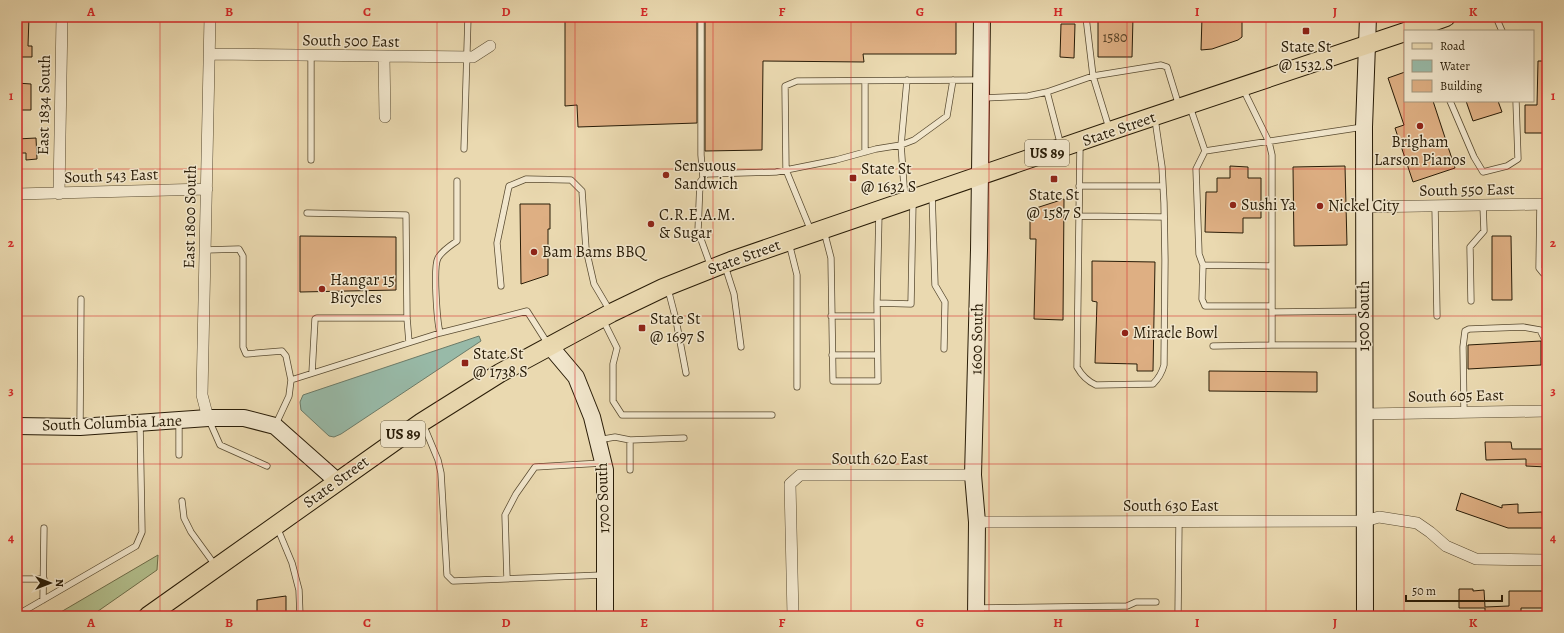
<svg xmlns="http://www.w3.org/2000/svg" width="1564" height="633" font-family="Alegreya,serif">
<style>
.green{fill:#b3c08e;stroke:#6e6e4a}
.water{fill:#98baa8;stroke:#6c7b68}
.building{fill:#deaf83;stroke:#291c07}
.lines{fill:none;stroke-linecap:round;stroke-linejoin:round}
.lane-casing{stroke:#594b31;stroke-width:7}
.street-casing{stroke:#594b31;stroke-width:12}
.secondary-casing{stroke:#291c07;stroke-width:18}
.primary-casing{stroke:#291c07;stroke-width:20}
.lane{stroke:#f1e6cc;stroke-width:5.5}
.street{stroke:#f1e6cc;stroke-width:11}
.secondary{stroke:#f1e6cc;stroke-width:16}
.primary{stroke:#ead9b0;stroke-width:18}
.grid{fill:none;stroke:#d62828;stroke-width:1;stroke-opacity:0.55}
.poi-dot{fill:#8f2418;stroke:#f1e6cc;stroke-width:1.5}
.labels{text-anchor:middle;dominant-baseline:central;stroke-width:3;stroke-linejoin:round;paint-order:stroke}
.number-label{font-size:14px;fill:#564126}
.shield{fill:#f1e6cc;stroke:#655942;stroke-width:1}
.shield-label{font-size:15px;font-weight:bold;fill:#291c07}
.street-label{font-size:16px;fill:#291c07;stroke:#f1e6cc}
.poi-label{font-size:16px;fill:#291c07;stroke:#f1e6cc;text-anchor:start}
.neatline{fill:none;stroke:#d62828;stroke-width:1.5}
.grid-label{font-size:13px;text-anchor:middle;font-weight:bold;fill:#d62828}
</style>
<rect width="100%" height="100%" fill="#ead9b0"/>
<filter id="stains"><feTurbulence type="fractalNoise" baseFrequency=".005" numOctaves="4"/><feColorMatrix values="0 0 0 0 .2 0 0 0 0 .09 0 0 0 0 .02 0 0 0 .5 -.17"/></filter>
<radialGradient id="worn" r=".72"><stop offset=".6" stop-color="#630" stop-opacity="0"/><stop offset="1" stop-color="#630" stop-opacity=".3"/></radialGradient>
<!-- green -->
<path class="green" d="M 158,555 L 157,570 L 91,616 L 54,616 Z"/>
<!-- water -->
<path class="water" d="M 479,336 L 481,341 L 341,434 L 334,437 L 329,436 L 301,410 L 300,402 L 303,395 Z"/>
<!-- building -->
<path class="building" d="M 17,17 L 29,17 L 28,46 L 32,46 L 32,57 L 17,57 Z
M 565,17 L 697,17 L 697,123 L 578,127 L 577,105 L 565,106 Z
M 705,17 L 956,17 L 956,54 L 863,54 L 864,62 L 763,61 L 762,150 L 705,151 Z
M 1098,17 L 1133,17 L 1132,57 L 1098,57 Z
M 1202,17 L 1242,17 L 1242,37 L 1238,40 L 1212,49 L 1201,50 Z
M 1061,24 L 1075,24 L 1074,58 L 1060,57 Z
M 1538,61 L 1547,61 L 1547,133 L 1525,133 L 1525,105 L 1537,105 Z
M 1405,72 L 1405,101 L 1433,101 L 1455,168 L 1413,182 L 1395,128 L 1404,125 L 1388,78 Z
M 17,83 L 31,84 L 31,110 L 17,110 Z
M 1466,101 L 1498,101 L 1502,112 L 1473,121 Z
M 36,138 L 37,159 L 26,160 L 26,153 L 17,153 L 17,139 Z
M 1230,166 L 1248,167 L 1248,178 L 1261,178 L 1261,218 L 1243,218 L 1243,233 L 1205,232 L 1206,192 L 1217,192 L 1217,178 L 1230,178 Z
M 1345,166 L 1347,245 L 1294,246 L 1293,167 Z
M 1064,199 L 1063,320 L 1034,319 L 1036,239 L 1030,239 L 1030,210 Z
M 520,204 L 550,204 L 550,229 L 548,229 L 548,275 L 521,284 Z
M 300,236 L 396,237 L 396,290 L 300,292 Z
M 1492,236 L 1511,236 L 1512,300 L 1492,300 Z
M 1092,261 L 1155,262 L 1153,371 L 1137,371 L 1137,364 L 1095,363 L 1097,302 L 1092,301 Z
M 1541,341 L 1541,365 L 1468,369 L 1468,345 Z
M 1209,371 L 1317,372 L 1317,392 L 1209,391 Z
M 1485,442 L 1511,442 L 1512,449 L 1547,449 L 1547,467 L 1526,466 L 1526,459 L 1486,460 Z
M 1461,493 L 1502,508 L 1502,505 L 1518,504 L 1518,513 L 1542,512 L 1543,528 L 1508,528 L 1456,510 Z
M 1459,589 L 1473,589 L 1473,591 L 1484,590 L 1485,607 L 1509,606 L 1509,591 L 1547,591 L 1547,608 L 1521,608 L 1521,616 L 1485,616 L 1485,608 L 1459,608 Z
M 286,596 L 286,616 L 257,616 L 257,600 Z"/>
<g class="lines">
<defs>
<path id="lane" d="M 701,17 L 701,155 L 703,178
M 1086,17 L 1093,76 L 1109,128
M 1496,17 L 1502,31
M 311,56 L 311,160
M 1243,89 L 1269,142 L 1272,155 L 1272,312
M 1047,92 L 1061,146
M 983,98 L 1028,96 L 1047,92 L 1093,76 L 1161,65 L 1167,67 L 1179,106
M 1450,101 L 1474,157 L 1483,172 L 1507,166 L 1518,159 L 1516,101
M 1190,107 L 1205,151
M 1080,145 L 1077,367 C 1082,376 1087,381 1096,385 L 1153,384 C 1159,378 1162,373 1164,365 L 1165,260 L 1164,203 L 1162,167 L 1155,119
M 464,149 L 468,17
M 865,152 L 865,81
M 1079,186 L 1163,186
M 932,194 L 935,285 L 945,302 L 944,349
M 905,200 L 901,145 L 907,80
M 1540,204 L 1539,268 L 1543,273 L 1547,275
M 1435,206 L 1437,316
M 879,212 L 877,303 L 911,304 L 913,201
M 307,213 L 406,215 L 407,318 L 409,342
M 1079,216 L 1164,217
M 811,231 L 786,170 L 836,160 L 876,149 L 901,145 L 914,140 L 947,116 L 953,80
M 824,231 L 831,258 L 833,381 L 878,381 L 877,303
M 789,243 L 797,275 L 797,387
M 205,250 L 239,249 L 243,256 L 243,347 L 246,354 L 282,351 L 286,356 L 291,380
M 1203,265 L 1202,299 L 1205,306 L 1272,306
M 725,266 L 734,294 L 741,347
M 1272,266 L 1203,265 L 1199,254 L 1196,169 L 1205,151 L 1363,127
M 711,267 L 698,231 L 700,182 L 706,174 L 776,172 L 786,170 L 785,86 L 797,81 L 980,80
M 501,286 L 497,243 L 509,186 L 526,179 L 571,180 L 582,191 L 586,249 L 594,284 L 610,311
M 668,289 L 676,320 L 686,373
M 1471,301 L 1470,247 L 1484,231 L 1483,205
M 1363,311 L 1272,312 L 1272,345 L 1364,345
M 831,316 L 877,316
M 603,320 L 617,348 L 613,364 L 613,401 L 622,415 L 772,415
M 440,333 C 437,321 433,267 438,258 C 442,251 451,245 457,241 L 457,181
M 1213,346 L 1272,345
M 832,355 L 877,355
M 312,373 L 315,319 L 317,318 L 407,318
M 1464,412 L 1463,347 L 1465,331 L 1469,329 L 1523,327 L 1540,330 L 1545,340 L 1546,411
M 209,420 L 220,445 L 267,466
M 179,421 L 179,455
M 423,424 L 438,460 L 441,473 L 447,575 L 453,581 L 603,575
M 80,425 L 81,299
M 275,426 L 289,396 L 291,380 L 440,333 L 527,311 L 548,344
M 598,440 L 615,437 L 630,440 L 684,438
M 630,440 L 630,470
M 182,501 L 184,518 L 191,532 L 215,565
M 277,527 L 292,563 L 299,590 L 300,616
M 17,579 L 44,579
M 507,579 L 505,515 L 516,494 L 535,467 L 602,463
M 43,600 L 44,528
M 977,608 L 1127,606 L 1136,602 L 1156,602
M 17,615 L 136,546 L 142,532 L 140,423
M 1178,616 L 1179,522"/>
<path id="street" d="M 210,54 L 473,57 L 490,46
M 384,57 L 385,117
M 17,194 L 207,189
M 59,194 L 62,17
M 1364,207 L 1547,204
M 1365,414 L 1547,411
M 208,418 L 202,395 L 210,17
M 977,522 L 1365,521 L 1379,517 L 1417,523 L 1430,532 L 1446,546 L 1476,559 L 1547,560
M 793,616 L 790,484 L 800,475 L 973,475"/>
<path id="secondary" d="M 549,345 L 576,377 L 592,417 L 605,470 L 605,616
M 17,426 L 80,427 L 208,418 L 244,418 L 275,426 L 337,481
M 976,616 L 977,522 L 973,475 L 979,250 L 982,17
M 1365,616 L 1364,127 L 1368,17"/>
<path id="primary" d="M 1407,31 L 1446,17
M 148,616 L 422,422 L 500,373 L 611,313 L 663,288 L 731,261 L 1110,131 L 1405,32"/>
</defs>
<!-- lane casing -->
<use href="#lane" class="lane-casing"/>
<!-- street casing -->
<use href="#street" class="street-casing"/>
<!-- secondary casing -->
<use href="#secondary" class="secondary-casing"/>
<!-- primary casing -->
<use href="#primary" class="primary-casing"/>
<!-- lane -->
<use href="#lane" class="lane"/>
<!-- street -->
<use href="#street" class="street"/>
<!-- secondary -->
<use href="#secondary" class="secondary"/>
<!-- primary -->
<use href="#primary" class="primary"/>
</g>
<!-- grid -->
<path class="grid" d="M 160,17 L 160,616M 298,17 L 298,616M 437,17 L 437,616M 575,17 L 575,616M 713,17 L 713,616M 851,17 L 851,616M 989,17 L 989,616M 1127,17 L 1127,616M 1266,17 L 1266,616M 1404,17 L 1404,616M 17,169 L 1547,169M 17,316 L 1547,316M 17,464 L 1547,464"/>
<!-- markers -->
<g class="poi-dot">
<rect x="1302" y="27" width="8" height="8" rx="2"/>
<circle cx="1420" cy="126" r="4"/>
<circle cx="666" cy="175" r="4"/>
<rect x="849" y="174" width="8" height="8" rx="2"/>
<rect x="1050" y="175" width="8" height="8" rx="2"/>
<circle cx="1233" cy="205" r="4"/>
<circle cx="1320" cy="206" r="4"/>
<circle cx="651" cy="224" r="4"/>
<circle cx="534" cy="252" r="4"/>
<circle cx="322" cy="289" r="4"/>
<rect x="638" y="324" width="8" height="8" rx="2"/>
<circle cx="1125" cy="333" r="4"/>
<rect x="461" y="359" width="8" height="8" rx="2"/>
</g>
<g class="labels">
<!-- number labels -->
<g class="number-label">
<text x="1115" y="37">1580</text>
</g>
<!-- shield labels -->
<g class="shield">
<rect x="1025" y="140" width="44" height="26" rx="3"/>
<rect x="381" y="421" width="44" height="26" rx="3"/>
</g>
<g class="shield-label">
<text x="1047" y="153">US 89</text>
<text x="403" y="434">US 89</text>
</g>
<!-- street labels -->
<g class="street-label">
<text transform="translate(351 41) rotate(1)">South 500 East</text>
<text transform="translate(44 105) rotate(-89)">East 1834 South</text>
<text transform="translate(1119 129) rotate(-19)">State Street</text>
<text transform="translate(111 176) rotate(-2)">South 543 East</text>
<text transform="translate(1467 190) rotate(-1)">South 550 East</text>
<text transform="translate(190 217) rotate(-89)">East 1800 South</text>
<text transform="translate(744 257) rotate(-20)">State Street</text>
<text transform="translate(1364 316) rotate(-90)">1500 South</text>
<text transform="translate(977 339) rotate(-89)">1600 South</text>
<text transform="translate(1456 396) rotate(-1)">South 605 East</text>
<text transform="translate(112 423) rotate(-2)">South Columbia Lane</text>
<text x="880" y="459">South 620 East</text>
<text transform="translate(336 482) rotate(-36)">State Street</text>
<text transform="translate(603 498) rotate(-92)">1700 South</text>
<text x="1171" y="506">South 630 East</text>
</g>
<!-- poi labels -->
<g class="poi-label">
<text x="1306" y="47" text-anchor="middle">State St<tspan x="1306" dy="18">@ 1532 S</tspan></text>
<text x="1420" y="142" text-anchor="middle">Brigham<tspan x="1420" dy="18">Larson Pianos</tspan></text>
<text x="674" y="166">Sensuous<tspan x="674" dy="18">Sandwich</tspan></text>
<text x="861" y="169">State St<tspan x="861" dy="18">@ 1632 S</tspan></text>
<text x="1054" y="195" text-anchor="middle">State St<tspan x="1054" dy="18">@ 1587 S</tspan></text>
<text x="1241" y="205">Sushi Ya</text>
<text x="1328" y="206">Nickel City</text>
<text x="659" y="215">C.R.E.A.M.<tspan x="659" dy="18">&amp; Sugar</tspan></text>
<text x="542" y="252">Bam Bams BBQ</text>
<text x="330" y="280">Hangar 15<tspan x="330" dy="18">Bicycles</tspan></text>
<text x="650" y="319">State St<tspan x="650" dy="18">@ 1697 S</tspan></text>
<text x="1133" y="333">Miracle Bowl</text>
<text x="473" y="354">State St<tspan x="473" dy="18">@ 1738 S</tspan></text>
</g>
</g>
<!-- margin -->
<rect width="1564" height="633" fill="none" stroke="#ead9b0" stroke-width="44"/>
<!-- legend -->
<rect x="1404" y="30" width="130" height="72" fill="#f1e6cc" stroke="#a1957d"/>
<rect x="1412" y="43" width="20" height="6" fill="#ead9b0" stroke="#a1957d"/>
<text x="1440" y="50" font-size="12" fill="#291c07">Road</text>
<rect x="1412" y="60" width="20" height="12" fill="#98baa8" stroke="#a1957d"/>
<text x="1440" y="70" font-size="12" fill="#291c07">Water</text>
<rect x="1412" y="80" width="20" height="12" fill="#deaf83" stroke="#a1957d"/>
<text x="1440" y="90" font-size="12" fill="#291c07">Building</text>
<!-- north arrow -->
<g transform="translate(50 583) rotate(90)" stroke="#f1e6cc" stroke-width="3" paint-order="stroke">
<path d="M0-3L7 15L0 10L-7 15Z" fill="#291c07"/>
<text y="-6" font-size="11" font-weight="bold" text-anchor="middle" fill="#291c07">N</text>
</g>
<!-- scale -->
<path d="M1406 595v6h96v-6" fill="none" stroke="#291c07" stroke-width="2"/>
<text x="1412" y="595" font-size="12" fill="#291c07" stroke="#f1e6cc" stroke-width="3" paint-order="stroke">50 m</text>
<rect x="22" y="22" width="1520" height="589" class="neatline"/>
<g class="grid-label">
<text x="91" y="16">A</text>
<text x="229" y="16">B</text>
<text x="367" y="16">C</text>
<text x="506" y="16">D</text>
<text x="644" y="16">E</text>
<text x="782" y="16">F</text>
<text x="920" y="16">G</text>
<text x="1058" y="16">H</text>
<text x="1197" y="16">I</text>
<text x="1335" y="16">J</text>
<text x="1473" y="16">K</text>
<text x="11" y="100">1</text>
<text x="1553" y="100">1</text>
<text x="11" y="247">2</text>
<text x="1553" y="247">2</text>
<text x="11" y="395">3</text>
<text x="1553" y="395">3</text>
<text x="11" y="542">4</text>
<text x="1553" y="542">4</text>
<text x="91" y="627">A</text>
<text x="229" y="627">B</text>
<text x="367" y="627">C</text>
<text x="506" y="627">D</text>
<text x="644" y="627">E</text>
<text x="782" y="627">F</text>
<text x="920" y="627">G</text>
<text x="1058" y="627">H</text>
<text x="1197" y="627">I</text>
<text x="1335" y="627">J</text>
<text x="1473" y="627">K</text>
</g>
<rect width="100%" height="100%" filter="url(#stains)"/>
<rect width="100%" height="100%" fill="url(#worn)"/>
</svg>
